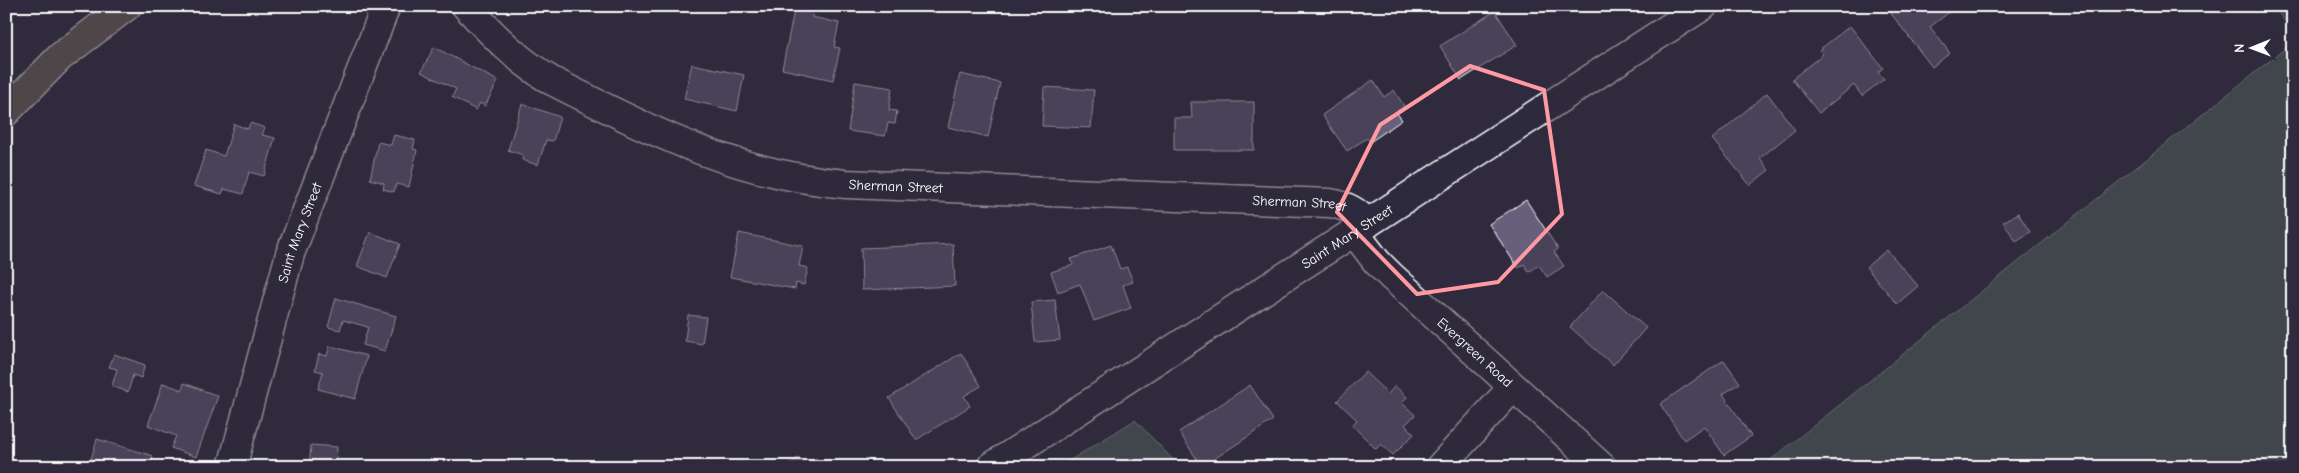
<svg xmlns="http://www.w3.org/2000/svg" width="2299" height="473" font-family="'Comic Neue',sans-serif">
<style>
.green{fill:#576860;stroke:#abb4b0}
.building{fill:#675e7c;stroke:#fff}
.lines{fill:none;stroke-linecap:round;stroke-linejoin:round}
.street-casing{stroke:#fff;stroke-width:31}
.highway-casing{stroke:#fff;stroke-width:31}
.street{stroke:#2f2a3d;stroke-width:28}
.highway{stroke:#76695c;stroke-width:28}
.marked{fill:none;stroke:#ff9aa2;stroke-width:4;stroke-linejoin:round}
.labels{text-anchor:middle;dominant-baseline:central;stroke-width:4.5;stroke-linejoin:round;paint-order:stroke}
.street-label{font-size:14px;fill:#fff;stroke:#2f2a3d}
</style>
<rect width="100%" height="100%" fill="#2f2a3d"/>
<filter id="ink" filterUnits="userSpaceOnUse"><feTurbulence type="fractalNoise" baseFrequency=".02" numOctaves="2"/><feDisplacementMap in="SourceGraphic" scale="10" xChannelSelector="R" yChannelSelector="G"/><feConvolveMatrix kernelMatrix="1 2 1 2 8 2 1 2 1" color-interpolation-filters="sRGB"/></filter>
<g filter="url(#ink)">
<!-- green -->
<path class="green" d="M 2273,6 L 2293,6 L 2293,32 Z
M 2293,42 L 2293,467 L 1762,467 Z
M 1135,420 L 1180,467 L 1059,467 Z"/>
<!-- building -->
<path class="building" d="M 795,6 L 814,6 L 812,17 L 839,23 L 834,47 L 840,48 L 833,80 L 782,69 Z
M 1957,6 L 1930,27 L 1950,53 L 1932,67 L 1886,7 Z
M 1495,11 L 1517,45 L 1461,80 L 1440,46 Z
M 1850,26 L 1883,68 L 1878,72 L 1884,79 L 1862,96 L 1854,85 L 1819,113 L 1792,79 L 1823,54 L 1819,50 Z
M 434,47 L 498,81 L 485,106 L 480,103 L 476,110 L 452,97 L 456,89 L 421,72 Z
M 692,64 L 744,75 L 737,111 L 684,99 Z
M 960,74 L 1000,83 L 988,137 L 948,127 Z
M 1373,80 L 1384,97 L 1394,90 L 1404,106 L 1396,112 L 1402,120 L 1370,142 L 1367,138 L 1347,151 L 1322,115 Z
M 855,82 L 892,88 L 889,110 L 897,111 L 895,124 L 888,123 L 885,136 L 848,131 Z
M 1044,87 L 1094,90 L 1091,128 L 1042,126 Z
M 1767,93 L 1795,130 L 1760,158 L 1769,170 L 1750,185 L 1712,139 Z
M 1191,102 L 1254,102 L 1254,150 L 1174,150 L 1174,118 L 1192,118 Z
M 522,104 L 560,117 L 553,141 L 546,140 L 538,165 L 522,160 L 523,155 L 508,150 Z
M 250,123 L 265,128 L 262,135 L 275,138 L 264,176 L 249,172 L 243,194 L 224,189 L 222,194 L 194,186 L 206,150 L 224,156 L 234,124 L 248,129 Z
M 394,135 L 415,140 L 413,149 L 417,150 L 409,187 L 396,184 L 394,192 L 383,189 L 384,183 L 370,179 L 378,142 L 391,145 Z
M 1526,200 L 1558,249 L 1554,252 L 1564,266 L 1547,277 L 1539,265 L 1529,272 L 1524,264 L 1518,268 L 1489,224 Z
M 2018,213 L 2030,232 L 2016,241 L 2003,222 Z
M 370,232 L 400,244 L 387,278 L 357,266 Z
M 739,233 L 803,246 L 799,266 L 808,268 L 804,285 L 796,283 L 795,289 L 730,277 Z
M 953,244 L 955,286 L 862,290 L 861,248 Z
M 1111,245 L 1120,269 L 1127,267 L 1133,282 L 1123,285 L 1131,308 L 1094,321 L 1080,284 L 1058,292 L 1051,272 L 1073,265 L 1071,259 Z
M 1887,250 L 1918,286 L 1897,304 L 1866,267 Z
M 1603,290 L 1646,328 L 1613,365 L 1570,327 Z
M 336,298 L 396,316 L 385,351 L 363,345 L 368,327 L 343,320 L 340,330 L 328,327 Z
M 1055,300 L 1060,340 L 1035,342 L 1031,302 Z
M 688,315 L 706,317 L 702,344 L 685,341 Z
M 330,346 L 367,356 L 355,399 L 318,389 L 323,372 L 315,370 L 319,354 L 327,356 Z
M 961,353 L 981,386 L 964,396 L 970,406 L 916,440 L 889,398 Z
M 114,354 L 145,365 L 141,378 L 133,375 L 128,392 L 112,386 L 117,369 L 109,367 Z
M 1724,360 L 1740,383 L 1723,394 L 1751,436 L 1724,455 L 1704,426 L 1684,440 L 1660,404 Z
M 1365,372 L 1388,394 L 1395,386 L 1407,397 L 1402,403 L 1415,415 L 1405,425 L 1414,434 L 1393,455 L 1381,444 L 1376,449 L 1352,425 L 1357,420 L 1337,401 Z
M 163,383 L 182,390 L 184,383 L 218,396 L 196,457 L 171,448 L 176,436 L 148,425 Z
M 1250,385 L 1273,420 L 1202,467 L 1179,432 Z
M 97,439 L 153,456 L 149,467 L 96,467 L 98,461 L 91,459 Z
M 311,445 L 337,447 L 336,467 L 309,467 Z
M 799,457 L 806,466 L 816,458 L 822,466 L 786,467 Z"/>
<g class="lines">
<defs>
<g id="street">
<path id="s1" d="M 466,6 C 493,35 518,61 552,81 C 652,131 732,174 846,184 L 1330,203 C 1346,206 1357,210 1367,224"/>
<path id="s2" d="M 1354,232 L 1377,262 L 1391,276 L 1602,467"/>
<path id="s3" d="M 232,467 L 290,254 L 386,6"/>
<path id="s4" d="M 991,467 L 1703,6"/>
<path d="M 1440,467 L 1513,387"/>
</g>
<path id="highway" d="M 6,112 L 60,57 L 127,6"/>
</defs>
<!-- street casing -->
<use href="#street" class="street-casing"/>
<!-- highway casing -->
<use href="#highway" class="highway-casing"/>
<!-- street -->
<use href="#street" class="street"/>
<!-- highway -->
<use href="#highway" class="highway"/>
</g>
</g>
<!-- marked area -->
<path d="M0 0H2299V473H0ZM 1470,66 L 1544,90 L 1562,214 L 1498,282 L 1417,294 L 1337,212 L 1380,125 Z" fill="#2f2a3d" fill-opacity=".55" fill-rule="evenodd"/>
<path class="marked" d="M 1470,66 L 1544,90 L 1562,214 L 1498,282 L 1417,294 L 1337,212 L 1380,125 Z"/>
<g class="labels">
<!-- street labels -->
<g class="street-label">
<text stroke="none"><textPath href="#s1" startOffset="478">Sherman Street</textPath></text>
<text stroke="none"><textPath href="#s1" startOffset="882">Sherman Street</textPath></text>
<text stroke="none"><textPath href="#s3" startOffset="244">Saint Mary Street</textPath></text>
<text stroke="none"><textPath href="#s4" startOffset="424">Saint Mary Street</textPath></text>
<text stroke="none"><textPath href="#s2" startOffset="171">Evergreen Road</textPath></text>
</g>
</g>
<!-- margin -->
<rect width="2299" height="473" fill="none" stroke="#2f2a3d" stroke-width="25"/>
<rect x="12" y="12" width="2274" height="448" fill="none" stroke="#fff" stroke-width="2" filter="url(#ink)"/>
<!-- north arrow -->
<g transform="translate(2252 48) rotate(269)" stroke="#2f2a3d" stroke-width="4" paint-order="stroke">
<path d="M0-4L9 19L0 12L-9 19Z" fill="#ffffff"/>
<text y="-8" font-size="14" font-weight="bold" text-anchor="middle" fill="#ffffff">N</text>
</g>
</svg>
